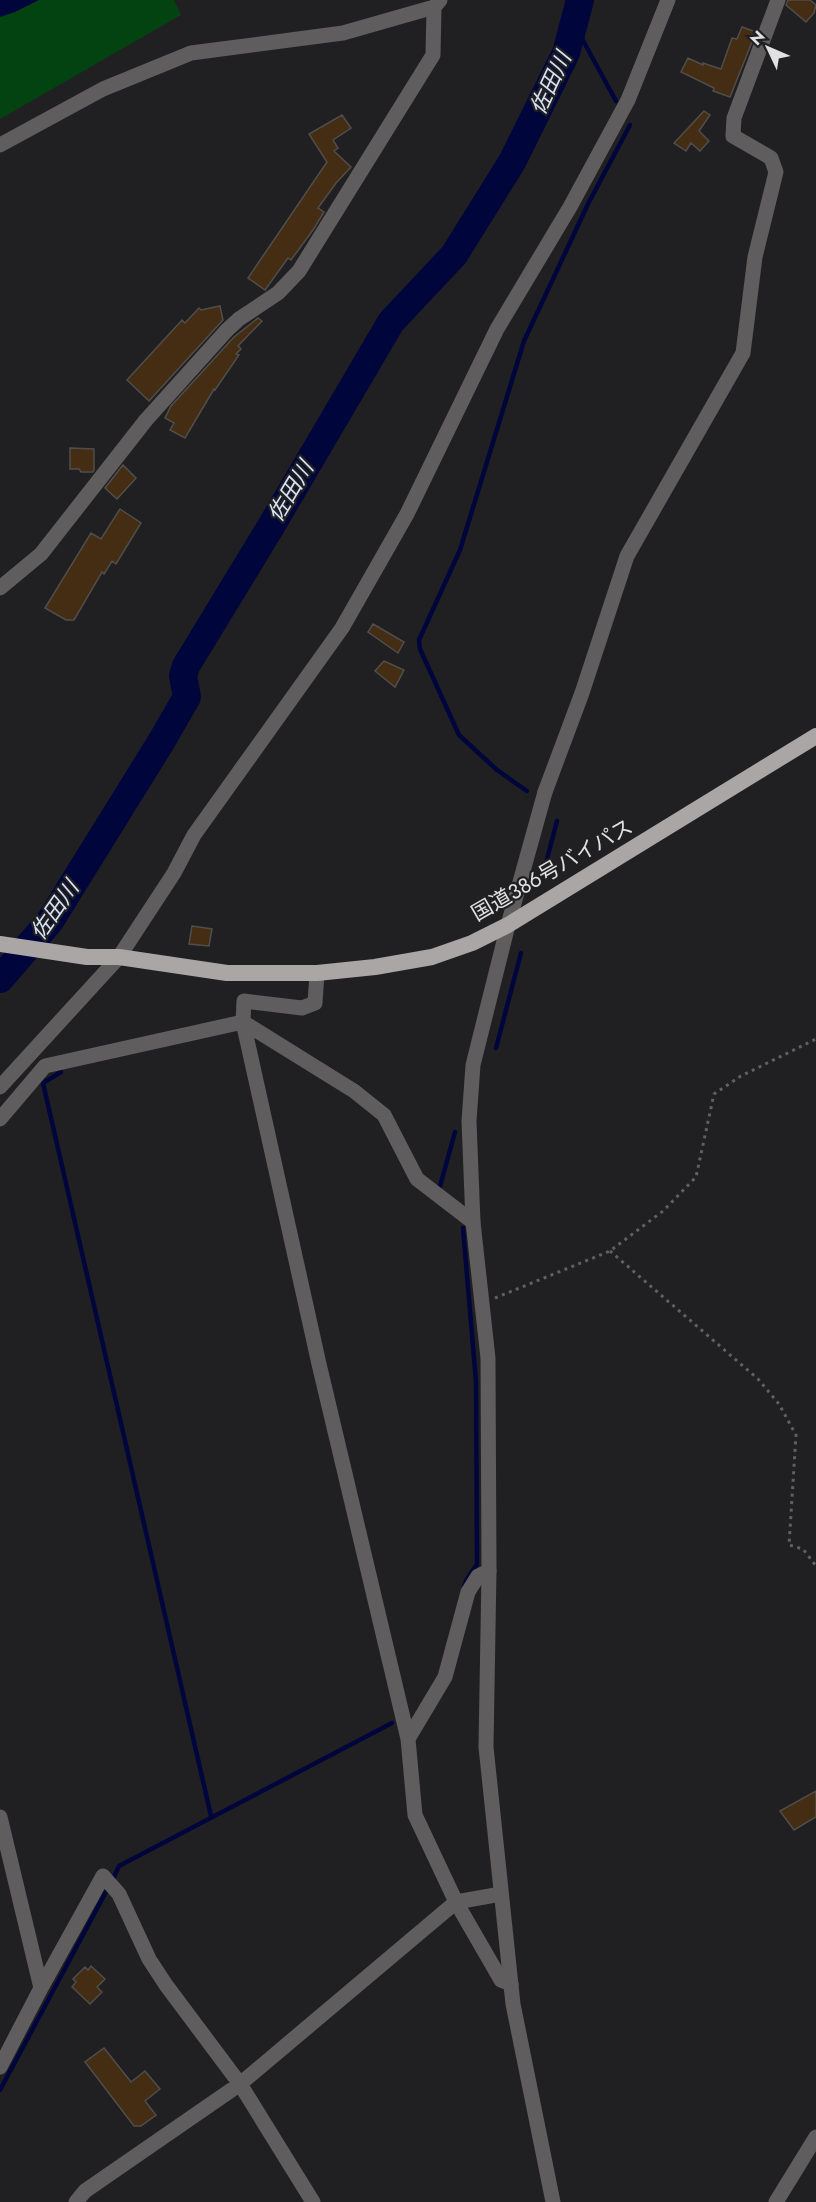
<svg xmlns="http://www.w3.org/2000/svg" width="816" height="2202" font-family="Jost,'Noto Sans JP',sans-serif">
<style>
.green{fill:#024311}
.water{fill:#00053b}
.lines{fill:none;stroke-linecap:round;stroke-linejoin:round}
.stream{stroke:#00053b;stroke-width:4.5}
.river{stroke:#00053b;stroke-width:28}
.building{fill:#442d13;stroke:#504e4c;stroke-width:1.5}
.path{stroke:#606062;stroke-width:3;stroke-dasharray:3 4.5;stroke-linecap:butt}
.minor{stroke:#5f5d5d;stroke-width:15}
.tertiary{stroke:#5f5d5d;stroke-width:15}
.trunk{stroke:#aaa6a6;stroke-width:16}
.labels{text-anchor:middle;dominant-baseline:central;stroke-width:4.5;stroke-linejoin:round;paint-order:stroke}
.street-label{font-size:21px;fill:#e1e1e3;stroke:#202022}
.water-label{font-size:22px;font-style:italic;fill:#d7e3f8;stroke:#202022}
</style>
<rect width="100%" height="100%" fill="#202022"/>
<!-- green -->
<path class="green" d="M 0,0 L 174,0 L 181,15 L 0,119 Z"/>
<!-- water -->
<path class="water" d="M 0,0 L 39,0 L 15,12 L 0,17 Z"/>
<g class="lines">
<!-- stream -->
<path class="stream" d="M 574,24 L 616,101
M 527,791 L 497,770 L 459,735 L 420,649 L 419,640 L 460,550 L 524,341 L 588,204 L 630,125
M 547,859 L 557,821
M 496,1048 L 521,953
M 61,1072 L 43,1083 L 211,1816
M 439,1190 L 455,1132
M 463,1228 L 476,1382 L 477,1564 L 466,1581 L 464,1587
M 112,1881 L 119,1866 L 392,1723
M 0,2090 L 108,1888"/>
<!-- river -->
<path class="river" d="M 0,979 L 50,921 L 161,742 L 187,697 L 183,676 L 186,666 L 270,528 L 391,322 L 454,255 L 512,162 L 566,53 L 580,0"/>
</g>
<!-- building -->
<path class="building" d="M 788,0 L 810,0 L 816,5 L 814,13 L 806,22 L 786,5 Z
M 742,27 L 756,32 L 730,97 L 713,91 L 714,88 L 681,72 L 688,58 L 703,65 L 703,63 L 721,69 L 732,38 L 737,39 Z
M 704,111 L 710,115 L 699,131 L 709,141 L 700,151 L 691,143 L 686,151 L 674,143 Z
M 342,115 L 351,128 L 333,140 L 338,148 L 334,151 L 351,167 L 336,183 L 318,208 L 324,212 L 313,230 L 291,260 L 288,258 L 265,290 L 248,278 L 327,162 L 309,134 Z
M 220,306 L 223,320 L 149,401 L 127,380 L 182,320 L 185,323 L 199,308 L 201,310 Z
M 258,318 L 262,321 L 238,346 L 241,349 L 236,354 L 239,355 L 215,390 L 214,389 L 185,438 L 170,430 L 174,423 L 165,418 L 171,406 L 234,337 Z
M 70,448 L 94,449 L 94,470 L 93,472 L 81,472 L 79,469 L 70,469 Z
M 123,465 L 136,478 L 117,499 L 105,488 Z
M 120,509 L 141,523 L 116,564 L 112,561 L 104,574 L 102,572 L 74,620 L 66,620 L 45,608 L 91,533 L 101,539 Z
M 373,624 L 404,642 L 398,653 L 368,632 Z
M 384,661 L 404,670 L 395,687 L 375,671 Z
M 192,926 L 212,929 L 209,946 L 189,944 Z
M 816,1791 L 816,1817 L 794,1830 L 780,1811 Z
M 91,1966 L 105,1979 L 97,1987 L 102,1992 L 90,2004 L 72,1987 L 76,1982 L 73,1979 L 85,1967 L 88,1970 Z
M 104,2048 L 131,2082 L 145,2071 L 160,2089 L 145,2101 L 156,2115 L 141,2126 L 134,2126 L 85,2062 Z"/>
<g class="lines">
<!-- path -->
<path class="path" d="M 610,1251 L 758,1379 L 779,1404 L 796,1435 L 789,1545 L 803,1549 L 816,1566
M 495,1298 L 610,1251 L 663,1211 L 696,1177 L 714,1094 L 741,1076 L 816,1039"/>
<!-- minor -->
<path class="minor" d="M 0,588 L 41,554 L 146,420 L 227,330 L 239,319 L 278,293 L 299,271 L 433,55 L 434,7
M 545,792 L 582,693 L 627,556 L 743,353 L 755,257 L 776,172 L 771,158 L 733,136 L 734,118 L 778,0
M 317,973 L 315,1003 L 302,1008 L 244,1001 L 243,1022 L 319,1364 L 408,1739 L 415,1815 L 456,1902 L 501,1894
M 0,1087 L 119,957 L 174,873 L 194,835 L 342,628 L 407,514 L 497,329 L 570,207 L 628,100 L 668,0
M 0,1119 L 45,1066 L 243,1022 L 354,1091 L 384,1115 L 417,1179 L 473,1222
M 408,1739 L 445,1677 L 468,1592 L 478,1576 L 489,1571
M 0,1817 L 41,1988
M 0,2067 L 41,1988 L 103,1876 L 119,1894 L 149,1959 L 166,1985 L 240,2084 L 313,2202
M 76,2202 L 85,2191 L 240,2084 L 456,1902 L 501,1980 L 511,1984
M 776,2202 L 816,2137"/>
<!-- tertiary -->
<path class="tertiary" d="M 0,145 L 103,89 L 191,53 L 343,33 L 434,7 L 440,0
M 545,792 L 508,925 L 473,1065 L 469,1121 L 473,1222 L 488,1358 L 489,1571 L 486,1747 L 513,2004 L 553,2202"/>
<!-- trunk -->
<path class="trunk" d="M 0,944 L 87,957 L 119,957 L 227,973 L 317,973 L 375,967 L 432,957 L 472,943 L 508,925 L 816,736"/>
</g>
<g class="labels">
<!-- street labels -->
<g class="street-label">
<text transform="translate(552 870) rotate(-30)">国道386号バイパス</text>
</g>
<!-- water labels -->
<g class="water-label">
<text transform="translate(550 83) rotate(-65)">佐田川</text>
<text transform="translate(290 491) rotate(-59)">佐田川</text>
<text transform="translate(54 910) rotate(-55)">佐田川</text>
</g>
</g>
<!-- north arrow -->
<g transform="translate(768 48) rotate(314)" stroke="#202022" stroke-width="4.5" paint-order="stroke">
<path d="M0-4.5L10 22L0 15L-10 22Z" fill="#e1e1e3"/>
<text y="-9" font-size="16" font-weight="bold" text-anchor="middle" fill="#e1e1e3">N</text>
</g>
</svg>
